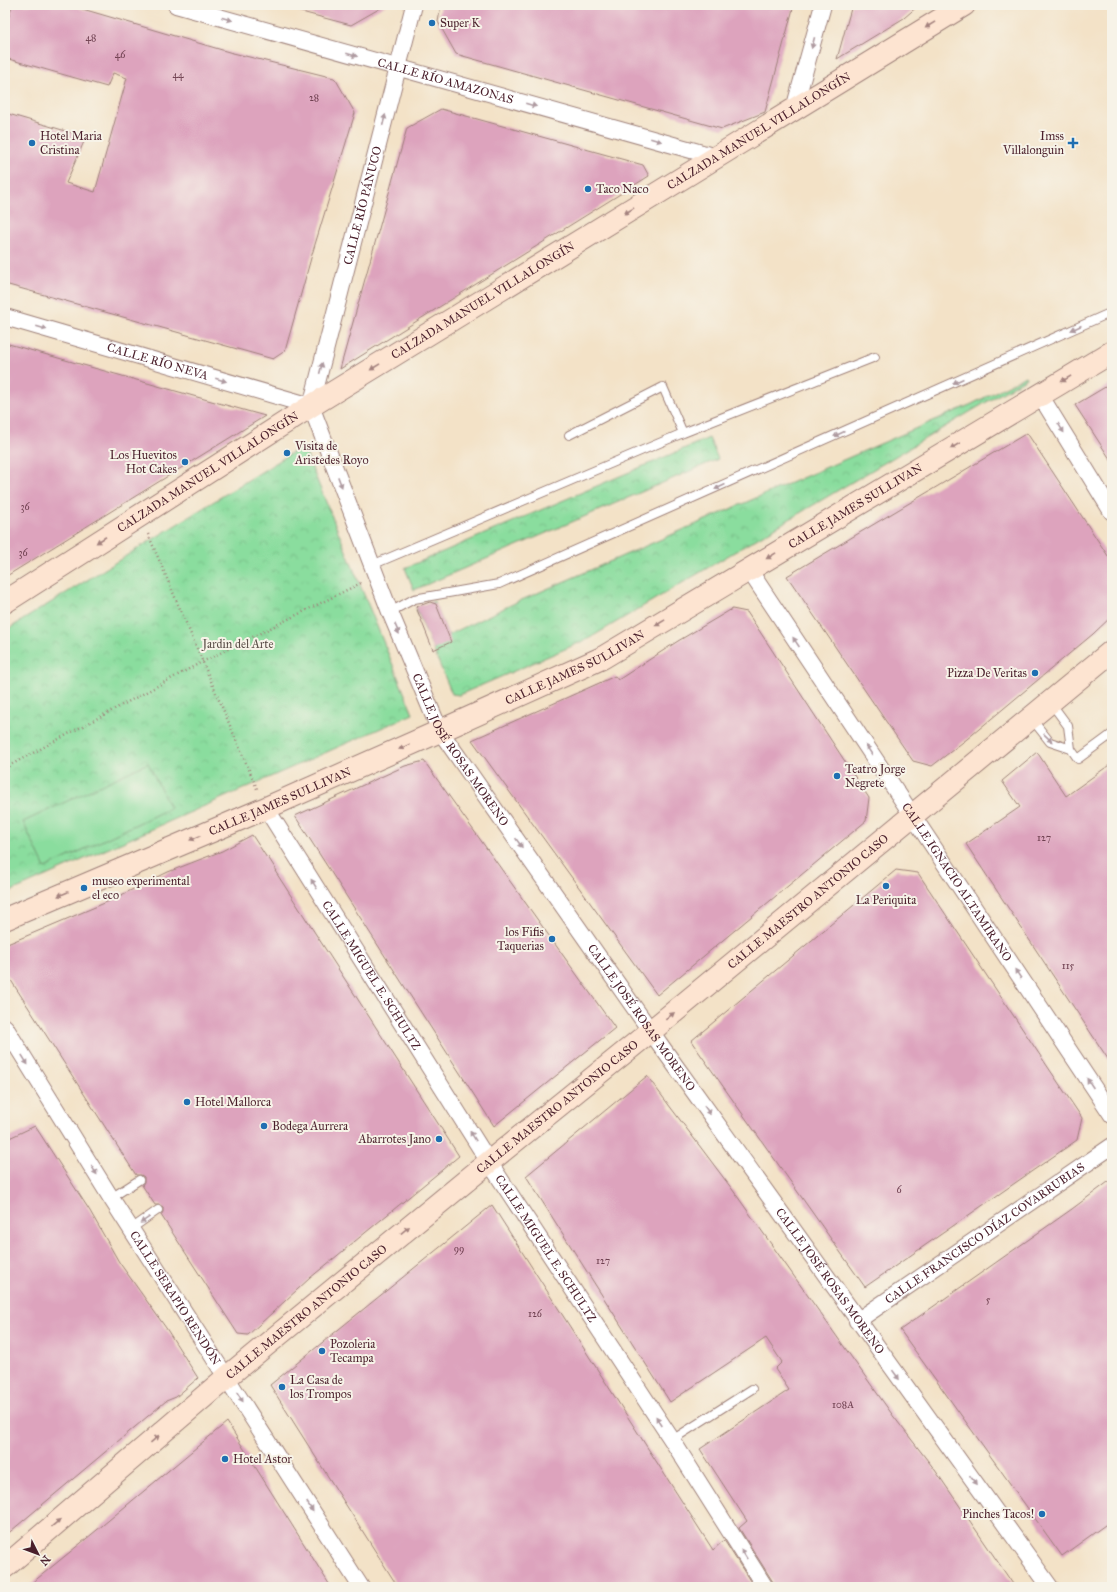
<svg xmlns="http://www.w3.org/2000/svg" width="1117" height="1592" font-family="'IM FELL Great Primer',serif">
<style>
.park{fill:url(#park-crowns);stroke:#6a7e64}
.pitch{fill:#8add9e;stroke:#6a7e64}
.building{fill:#dda3bd}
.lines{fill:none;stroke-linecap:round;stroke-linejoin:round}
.lane-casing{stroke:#9e8079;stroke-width:10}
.street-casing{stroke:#9e8079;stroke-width:18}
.secondary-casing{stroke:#9e8079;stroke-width:24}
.path{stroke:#9e8079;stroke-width:2.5;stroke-dasharray:1 3;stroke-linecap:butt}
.lane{stroke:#fff;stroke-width:8}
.street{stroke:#fff;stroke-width:16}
.secondary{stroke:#fde4d1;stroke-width:22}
.oneway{fill:#ae9aa0}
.oneway2{fill:#a4827e}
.poi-dot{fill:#1f6fb2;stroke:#f7f3e8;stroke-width:1.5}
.labels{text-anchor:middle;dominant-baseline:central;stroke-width:4;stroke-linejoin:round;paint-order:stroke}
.number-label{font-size:10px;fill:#6f4050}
.poi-label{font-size:12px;fill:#4a1f2b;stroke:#f7f3e8;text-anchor:start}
.street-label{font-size:12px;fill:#4a1f2b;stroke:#f7f3e8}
.park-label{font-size:12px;fill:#5a4e48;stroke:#f7f3e8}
</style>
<defs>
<pattern id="park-crowns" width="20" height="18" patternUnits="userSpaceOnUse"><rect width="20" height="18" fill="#8add9e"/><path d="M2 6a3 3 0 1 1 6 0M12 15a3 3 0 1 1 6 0" fill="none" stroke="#79bd88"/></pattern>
</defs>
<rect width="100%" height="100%" fill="#f7f3e8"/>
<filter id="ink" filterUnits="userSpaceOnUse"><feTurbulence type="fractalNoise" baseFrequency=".025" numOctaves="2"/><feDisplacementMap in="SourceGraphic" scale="8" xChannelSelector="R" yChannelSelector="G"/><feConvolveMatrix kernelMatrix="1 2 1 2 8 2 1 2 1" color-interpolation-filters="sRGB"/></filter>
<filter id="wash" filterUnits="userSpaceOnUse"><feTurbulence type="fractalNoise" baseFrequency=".012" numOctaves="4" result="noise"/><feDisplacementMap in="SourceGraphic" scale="16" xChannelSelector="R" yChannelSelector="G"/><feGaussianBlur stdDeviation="0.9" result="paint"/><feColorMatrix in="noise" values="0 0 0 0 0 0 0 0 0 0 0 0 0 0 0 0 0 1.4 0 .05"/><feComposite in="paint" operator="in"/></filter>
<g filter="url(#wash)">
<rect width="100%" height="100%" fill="#f3e2c7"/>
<!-- park -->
<path class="park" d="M 1026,376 L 1027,378 L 588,639 L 459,695 L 452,694 L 416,608 L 434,601 L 448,635 L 517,602 L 972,404 Z
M 709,438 L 718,459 L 414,590 L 405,568 Z
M 303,446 L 413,714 L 5,894 L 5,631 Z"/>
<!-- pitch -->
<path class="pitch" d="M 148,763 L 170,808 L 45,868 L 23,822 Z"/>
<g id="blocks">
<!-- building -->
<path class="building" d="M 12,5 L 69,5 L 229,52 L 322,75 L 334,78 L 336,80 L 355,113 L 313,251 L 285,351 L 273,359 L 5,284 L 5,113 L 86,137 L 66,183 L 95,192 L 127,78 L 113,73 L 107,87 L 5,58 L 5,30 Z
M 295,5 L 386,5 L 351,25 L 294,10 Z
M 441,5 L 794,5 L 765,112 L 722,129 L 456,54 L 438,22 Z
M 852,5 L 919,5 L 904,18 L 837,59 Z
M 441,109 L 643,165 L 649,176 L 340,369 L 407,128 Z
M 5,343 L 197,397 L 265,416 L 5,577 Z
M 1112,383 L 1112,462 L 1075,405 Z
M 1027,433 L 1112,562 L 1112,616 L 1093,634 L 967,739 L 932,766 L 913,761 L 787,576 Z
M 430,602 L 436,604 L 451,642 L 433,650 L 416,607 Z
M 732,609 L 747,612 L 869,798 L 866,821 L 657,995 L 472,740 L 615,676 L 618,680 L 678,641 Z
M 1037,752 L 1066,796 L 1112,763 L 1112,1065 L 966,844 L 1020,807 L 1002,781 Z
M 424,761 L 615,1028 L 494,1126 L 295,816 L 405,766 Z
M 252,835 L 267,858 L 268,857 L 277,871 L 275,871 L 459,1156 L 310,1278 L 248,1335 L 238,1334 L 161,1215 L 163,1212 L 163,1207 L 160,1205 L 155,1205 L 142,1185 L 144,1182 L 144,1177 L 141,1175 L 136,1175 L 5,971 L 5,945 L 107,902 L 168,872 L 222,851 Z
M 896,870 L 918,873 L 1082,1118 L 1077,1140 L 865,1287 L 691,1041 Z
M 647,1076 L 732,1189 L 894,1417 L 935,1470 L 1015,1587 L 774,1587 L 773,1582 L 739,1528 L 747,1521 L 700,1449 L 789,1390 L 775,1369 L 782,1362 L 766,1338 L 670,1402 L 526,1176 Z
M 35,1126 L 90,1211 L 119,1262 L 166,1328 L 198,1378 L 176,1397 L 166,1401 L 5,1536 L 5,1140 Z
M 1112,1179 L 1112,1520 L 1062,1556 L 900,1330 L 1072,1209 Z
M 492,1205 L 713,1550 L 724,1540 L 754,1587 L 398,1587 L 270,1385 Z
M 227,1422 L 331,1587 L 27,1587 L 97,1530 Z"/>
</g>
</g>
<g filter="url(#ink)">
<use href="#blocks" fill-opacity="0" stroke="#9e8079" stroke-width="1"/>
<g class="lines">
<defs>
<path id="lane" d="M 683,433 L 875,357
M 372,565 L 683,433 L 663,387 L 569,435
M 390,612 L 414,599 L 499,584 L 1112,312
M 1051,703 L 1068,726 L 1071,749 L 1078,759 L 1112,734
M 1031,718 L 1050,742 L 1071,749
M 111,1198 L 139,1180
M 131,1229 L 158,1210
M 672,1440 L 752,1389"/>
<g id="street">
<path id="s1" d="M 176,5 L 716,157"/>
<path d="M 794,109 L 823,5"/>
<path id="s2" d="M 5,317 L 311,406"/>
<path d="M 1040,395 L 1112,512"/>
<path id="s3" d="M 311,406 L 390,612 L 440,731 L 664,1050 L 1050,1587"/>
<path id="s4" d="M 311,406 L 414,5"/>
<path id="s5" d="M 749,570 L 1112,1115"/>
<path id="s6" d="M 266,808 L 489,1162 L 672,1440 L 765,1587"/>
<path id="s7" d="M 5,1027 L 111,1198 L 361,1587"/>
<path id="s8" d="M 857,1321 L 1112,1146"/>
</g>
<g id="secondary">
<path id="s9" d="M 5,602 L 311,406 L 964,5"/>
<path id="s10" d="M 5,919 L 266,808 L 440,731 L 602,658 L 1112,352"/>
<path id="s11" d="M 5,1567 L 227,1377 L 489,1162 L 651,1031 L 1112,651"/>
</g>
</defs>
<!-- lane casing -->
<use href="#lane" class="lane-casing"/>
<!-- street casing -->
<use href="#street" class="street-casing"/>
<!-- secondary casing -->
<use href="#secondary" class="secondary-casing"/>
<!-- path -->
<path class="path" d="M 148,534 L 258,791
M 5,768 L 202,662 L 361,583"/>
<!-- lane -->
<use href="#lane" class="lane"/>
<!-- street -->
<use href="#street" class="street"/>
<!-- secondary -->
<use href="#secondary" class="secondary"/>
</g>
<!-- one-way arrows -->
<defs><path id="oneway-solid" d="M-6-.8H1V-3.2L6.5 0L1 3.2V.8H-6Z"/></defs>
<g class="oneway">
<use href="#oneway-solid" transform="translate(227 19) rotate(16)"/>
<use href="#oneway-solid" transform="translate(813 43) rotate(105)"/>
<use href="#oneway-solid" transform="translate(352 55) rotate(16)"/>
<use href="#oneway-solid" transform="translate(531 105) rotate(16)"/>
<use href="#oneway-solid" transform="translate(384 120) rotate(-76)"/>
<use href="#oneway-solid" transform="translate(656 140) rotate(16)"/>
<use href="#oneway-solid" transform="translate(42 328) rotate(16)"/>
<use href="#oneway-solid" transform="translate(1076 328) rotate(156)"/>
<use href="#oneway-solid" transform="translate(321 368) rotate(-76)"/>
<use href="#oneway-solid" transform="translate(221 380) rotate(16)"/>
<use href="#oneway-solid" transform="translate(958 381) rotate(156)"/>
<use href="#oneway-solid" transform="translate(1061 428) rotate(58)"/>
<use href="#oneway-solid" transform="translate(839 434) rotate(156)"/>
<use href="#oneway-solid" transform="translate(340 482) rotate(69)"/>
<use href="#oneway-solid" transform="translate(720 487) rotate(156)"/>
<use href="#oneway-solid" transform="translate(397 629) rotate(67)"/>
<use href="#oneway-solid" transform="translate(796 642) rotate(-124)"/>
<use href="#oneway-solid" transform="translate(1048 738) rotate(44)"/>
<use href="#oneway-solid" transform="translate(869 750) rotate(-124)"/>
<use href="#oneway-solid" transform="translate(519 843) rotate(55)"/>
<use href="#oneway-solid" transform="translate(314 884) rotate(-122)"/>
<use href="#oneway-solid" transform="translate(1018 974) rotate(-124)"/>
<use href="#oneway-solid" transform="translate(25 1060) rotate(58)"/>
<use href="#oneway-solid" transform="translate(1090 1083) rotate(-124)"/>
<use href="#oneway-solid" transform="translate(707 1110) rotate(55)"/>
<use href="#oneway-solid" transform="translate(473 1136) rotate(-122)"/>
<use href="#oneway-solid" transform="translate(94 1170) rotate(58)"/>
<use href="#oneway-solid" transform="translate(145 1220) rotate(146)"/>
<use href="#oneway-solid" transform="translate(896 1375) rotate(54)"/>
<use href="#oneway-solid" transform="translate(240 1397) rotate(57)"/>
<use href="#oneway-solid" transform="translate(659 1421) rotate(-123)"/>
<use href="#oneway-solid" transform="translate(973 1480) rotate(54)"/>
<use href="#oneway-solid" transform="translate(310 1507) rotate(57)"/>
<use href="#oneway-solid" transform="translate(744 1554) rotate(-122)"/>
</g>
<g class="oneway2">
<use href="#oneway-solid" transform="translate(930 25) rotate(148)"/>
<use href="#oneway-solid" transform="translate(629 211) rotate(148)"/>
<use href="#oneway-solid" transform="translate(375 367) rotate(148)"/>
<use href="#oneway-solid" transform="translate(1066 379) rotate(149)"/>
<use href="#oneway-solid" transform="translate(955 446) rotate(149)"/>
<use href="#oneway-solid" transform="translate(101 540) rotate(147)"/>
<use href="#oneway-solid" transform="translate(771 556) rotate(149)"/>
<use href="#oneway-solid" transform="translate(660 623) rotate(149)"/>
<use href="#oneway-solid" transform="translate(404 747) rotate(156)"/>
<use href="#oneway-solid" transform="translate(195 838) rotate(157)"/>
<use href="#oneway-solid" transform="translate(63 894) rotate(157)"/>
<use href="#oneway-solid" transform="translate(670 1016) rotate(-39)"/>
<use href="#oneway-solid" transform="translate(405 1230) rotate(-39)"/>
<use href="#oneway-solid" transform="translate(155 1439) rotate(-40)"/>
<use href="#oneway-solid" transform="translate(56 1523) rotate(-40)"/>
</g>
</g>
<!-- markers -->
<g class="poi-dot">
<circle cx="432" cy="23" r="4"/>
<circle cx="32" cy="143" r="4"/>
<path d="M1071 137h4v4h4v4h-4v4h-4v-4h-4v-4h4z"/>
<circle cx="588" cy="189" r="4"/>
<circle cx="287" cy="453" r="4"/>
<circle cx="185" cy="462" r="4"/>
<circle cx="1035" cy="673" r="4"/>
<circle cx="837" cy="776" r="4"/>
<circle cx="886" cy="886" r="4"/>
<circle cx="84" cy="888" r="4"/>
<circle cx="552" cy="939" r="4"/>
<circle cx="187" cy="1102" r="4"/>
<circle cx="264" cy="1126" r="4"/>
<circle cx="439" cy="1139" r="4"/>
<circle cx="322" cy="1351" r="4"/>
<circle cx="282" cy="1387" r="4"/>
<circle cx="225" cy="1459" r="4"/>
<circle cx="1042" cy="1514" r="4"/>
</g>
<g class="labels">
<!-- number labels -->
<g class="number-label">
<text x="91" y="38">48</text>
<text x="120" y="55">46</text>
<text x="178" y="75">44</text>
<text x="314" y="98">28</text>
<text x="25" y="507">36</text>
<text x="23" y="553">36</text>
<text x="1044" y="838">127</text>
<text x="1068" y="966">115</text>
<text x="899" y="1190">6</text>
<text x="459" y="1249">99</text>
<text x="603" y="1261">127</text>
<text x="988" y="1300">5</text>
<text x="535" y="1314">126</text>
<text x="843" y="1405">108A</text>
</g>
<!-- poi labels -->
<g class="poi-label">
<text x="440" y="23">Super K</text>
<text x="40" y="136">Hotel Maria<tspan x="40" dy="14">Cristina</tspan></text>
<text x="1064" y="136" text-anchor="end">Imss<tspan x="1064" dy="14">Villalonguin</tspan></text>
<text x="596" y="189">Taco Naco</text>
<text x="295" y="446">Visita de<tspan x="295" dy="14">Aristedes Royo</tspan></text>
<text x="177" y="455" text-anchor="end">Los Huevitos<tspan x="177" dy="14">Hot Cakes</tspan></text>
<text x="1027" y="673" text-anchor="end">Pizza De Veritas</text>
<text x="845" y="769">Teatro Jorge<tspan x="845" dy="14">Negrete</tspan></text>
<text x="92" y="881">museo experimental<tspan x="92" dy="14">el eco</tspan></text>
<text x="886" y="900" text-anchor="middle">La Periquita</text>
<text x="544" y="932" text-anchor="end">los Fifis<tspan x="544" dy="14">Taquerias</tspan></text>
<text x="195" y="1102">Hotel Mallorca</text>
<text x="272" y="1126">Bodega Aurrera</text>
<text x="431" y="1139" text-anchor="end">Abarrotes Jano</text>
<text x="330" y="1344">Pozoleria<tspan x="330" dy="14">Tecampa</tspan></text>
<text x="290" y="1380">La Casa de<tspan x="290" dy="14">los Trompos</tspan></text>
<text x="233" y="1459">Hotel Astor</text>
<text x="1034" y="1514" text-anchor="end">Pinches Tacos!</text>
</g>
<!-- street labels -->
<g class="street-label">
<text stroke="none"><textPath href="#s1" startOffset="280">CALLE RÍO AMAZONAS</textPath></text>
<text stroke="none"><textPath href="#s9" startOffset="889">CALZADA MANUEL VILLALONGÍN</textPath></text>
<text stroke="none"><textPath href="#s4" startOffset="207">CALLE RÍO PÁNUCO</textPath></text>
<text stroke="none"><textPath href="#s9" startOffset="565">CALZADA MANUEL VILLALONGÍN</textPath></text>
<text stroke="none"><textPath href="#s2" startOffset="159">CALLE RÍO NEVA</textPath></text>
<text stroke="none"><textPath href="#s9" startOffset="241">CALZADA MANUEL VILLALONGÍN</textPath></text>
<text stroke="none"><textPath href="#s10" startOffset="947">CALLE JAMES SULLIVAN</textPath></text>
<text stroke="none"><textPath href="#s10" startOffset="623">CALLE JAMES SULLIVAN</textPath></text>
<text stroke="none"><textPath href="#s3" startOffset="376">CALLE JOSÉ ROSAS MORENO</textPath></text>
<text stroke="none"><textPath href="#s10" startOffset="299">CALLE JAMES SULLIVAN</textPath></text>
<text stroke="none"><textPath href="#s5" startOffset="375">CALLE IGNACIO ALTAMIRANO</textPath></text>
<text stroke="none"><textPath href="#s11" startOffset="1043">CALLE MAESTRO ANTONIO CASO</textPath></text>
<text stroke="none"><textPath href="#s6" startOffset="198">CALLE MIGUEL E. SCHULTZ</textPath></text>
<text stroke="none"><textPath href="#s3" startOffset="700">CALLE JOSÉ ROSAS MORENO</textPath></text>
<text stroke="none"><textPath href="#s11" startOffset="719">CALLE MAESTRO ANTONIO CASO</textPath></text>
<text stroke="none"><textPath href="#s8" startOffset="155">CALLE FRANCISCO DÍAZ COVARRUBIAS</textPath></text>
<text stroke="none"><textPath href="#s6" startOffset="522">CALLE MIGUEL E. SCHULTZ</textPath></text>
<text stroke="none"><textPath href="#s3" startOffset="1024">CALLE JOSÉ ROSAS MORENO</textPath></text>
<text stroke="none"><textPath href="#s7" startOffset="320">CALLE SERAPIO RENDÓN</textPath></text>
<text stroke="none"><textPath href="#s11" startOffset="395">CALLE MAESTRO ANTONIO CASO</textPath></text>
</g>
<!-- park labels -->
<g class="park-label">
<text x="238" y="644">Jardin del Arte</text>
</g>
</g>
<!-- margin -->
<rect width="1117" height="1592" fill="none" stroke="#f7f3e8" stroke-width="20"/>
<!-- north arrow -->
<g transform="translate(38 1554) rotate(132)" stroke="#f7f3e8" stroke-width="3" paint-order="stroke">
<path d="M0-3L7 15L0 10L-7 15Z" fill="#4a1f2b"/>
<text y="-6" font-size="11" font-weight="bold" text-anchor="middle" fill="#4a1f2b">N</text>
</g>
</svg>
